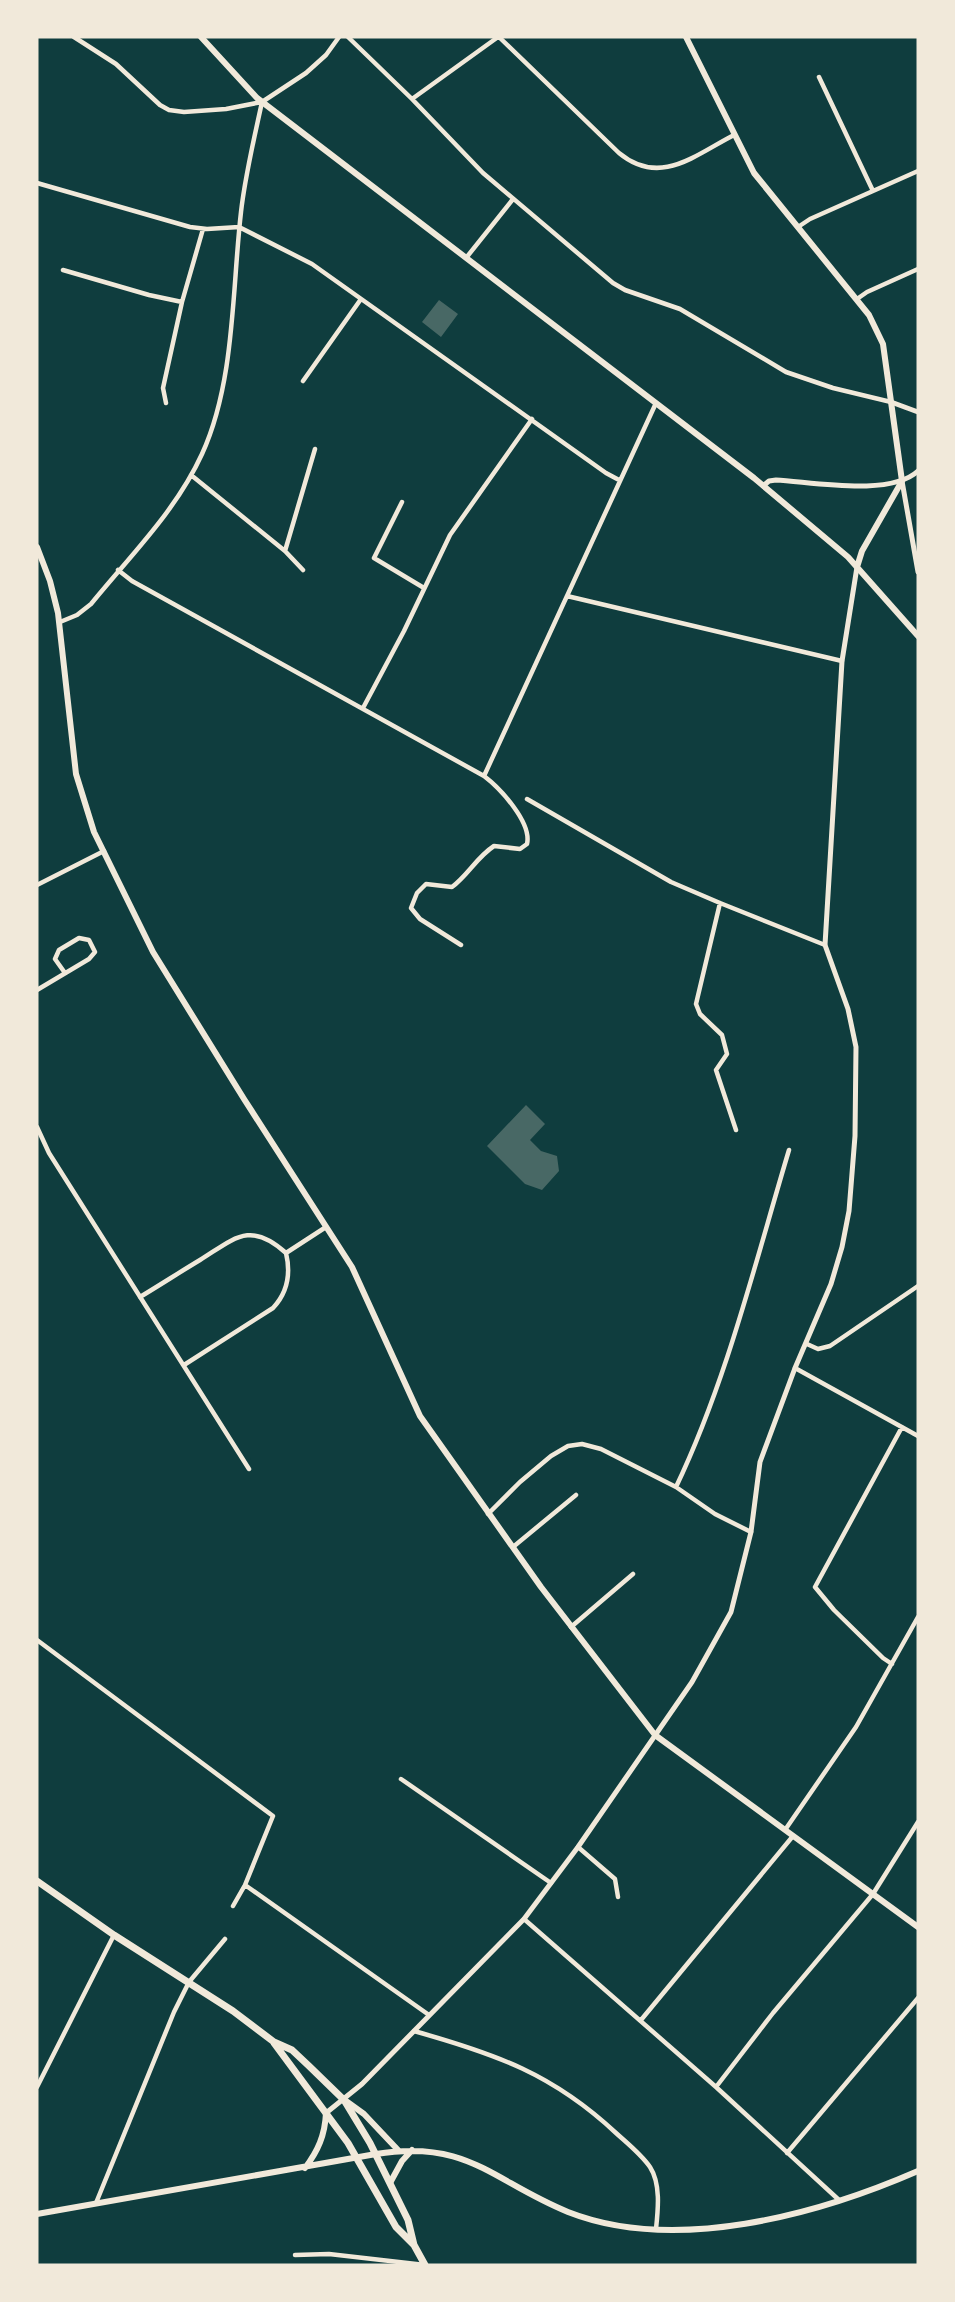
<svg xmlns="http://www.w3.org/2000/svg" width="955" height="2302" font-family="'Exo 2',sans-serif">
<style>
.building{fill:#486865}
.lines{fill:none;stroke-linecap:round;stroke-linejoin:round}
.minor{stroke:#f1e9da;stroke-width:4.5}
.tertiary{stroke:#f1e9da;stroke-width:5}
.secondary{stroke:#f1e9da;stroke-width:6}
.primary{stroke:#f1e9da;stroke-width:7}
</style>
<rect width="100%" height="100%" fill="#0f3d3e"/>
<!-- building -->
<path class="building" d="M 439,300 L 458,314 L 441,337 L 422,322 Z
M 526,1105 L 545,1124 L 530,1140 L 541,1151 L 557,1156 L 559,1171 L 542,1190 L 525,1184 L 487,1146 Z"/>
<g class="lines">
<!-- minor -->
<path class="minor" d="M 74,37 L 116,64 L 160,105 L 169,110 L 184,112 L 226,109 L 262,102 L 306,73 L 326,55 L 339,37
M 348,37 L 412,99 L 483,173 L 613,283 L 625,290 L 680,309 L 786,372 L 833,388 L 891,402
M 499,37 L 619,153 C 660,187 695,155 734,135
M 819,77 L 873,191
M 412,99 L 498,37
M 37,183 L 190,227 L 207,229 L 239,227 L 312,264 L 606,473 L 619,480
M 798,227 L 810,219 L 918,171
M 466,258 L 513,199
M 63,270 L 149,295 L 182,302
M 857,299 L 867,292 L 918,269
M 303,381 L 361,299
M 166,403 L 163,388 L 182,302 L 203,229
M 191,475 L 285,551 L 303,570
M 402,502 L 374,558 L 424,588
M 285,551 L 315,449
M 118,570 L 132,581 L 484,776 C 501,789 532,823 527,844 L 520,849 L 494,846 C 477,857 468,875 452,887 L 426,884 L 417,893 L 411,908 L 420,919 L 461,945
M 567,596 L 842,661
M 60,622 L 77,615 L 91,604 C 130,556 176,511 202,454 C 235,382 232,290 241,212 C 245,176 254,139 262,102
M 363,708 L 404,631 L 450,535 L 532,419
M 484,776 L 656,403
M 527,799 L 671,882 L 720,903 L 825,945
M 37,885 L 104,851
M 720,903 L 696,1004 L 700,1014 L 722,1035 L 727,1054 L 716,1070 L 736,1130
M 37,990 L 89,959 L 95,952 L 89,940 L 79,938 L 59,950 L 55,959 L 65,973
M 37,1127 L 49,1153 L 249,1469
M 286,1253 L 326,1227
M 140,1297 C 160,1285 180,1272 200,1260 C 234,1239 250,1220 286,1253 C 291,1274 288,1292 273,1308 L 184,1365
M 807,1344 L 818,1349 L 830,1346 L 918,1286
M 795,1368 L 918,1436
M 676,1487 C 727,1380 755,1263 789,1150
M 488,1514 L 520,1482 L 551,1456 L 568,1446 L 582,1444 L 601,1449 L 676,1487 L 715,1514 L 751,1532
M 513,1547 L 576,1495
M 571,1627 L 633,1574
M 37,1640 L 273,1816 L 245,1885 L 233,1906
M 892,1664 L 883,1658 L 834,1610 L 815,1587 L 902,1427
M 401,1779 L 551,1883
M 785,1830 L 856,1727 L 918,1617
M 578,1847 L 615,1879 L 618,1897
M 245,1885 L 429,2015
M 524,1919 L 716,2087 L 839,2200
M 641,2020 L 793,1836
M 414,2031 C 496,2054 553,2074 616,2133 C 627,2143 641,2154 650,2167 C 661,2184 658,2210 656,2229
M 37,2087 L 114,1935
M 716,2087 L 773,2013 L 873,1894 L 918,1822
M 787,2153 L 918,1998
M 96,2203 L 174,2012 L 189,1982 L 225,1939
M 295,2255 L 329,2254 L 425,2265"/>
<!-- tertiary -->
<path class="tertiary" d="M 891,402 L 918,412
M 902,481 L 918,572
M 763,486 L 769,481 L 776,480 C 813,482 890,497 918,471
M 326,2113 L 362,2084 L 524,1919 L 578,1847 L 692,1682 L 731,1612 L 751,1532 L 760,1462 L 795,1368 L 831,1284 L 842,1247 L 849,1211 L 855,1136 L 856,1047 L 848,1009 L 825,945 L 842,661 L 857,567"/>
<!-- secondary -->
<path class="secondary" d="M 201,37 L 257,98 L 754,478 L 848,557 L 918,636
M 686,37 L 754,173 L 869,315 L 883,344 L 902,481 L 862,551 L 857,567
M 37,547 L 50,581 L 58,613 L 76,774 L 94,832 L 153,952 L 244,1099 L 352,1267 L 420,1416 L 541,1587 L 655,1735 L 918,1927
M 346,2101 L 364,2114 L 398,2150
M 305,2168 C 318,2151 325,2135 326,2113
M 390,2183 L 402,2161 L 412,2150
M 37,2214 L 376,2154 C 468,2139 492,2181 568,2212 C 675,2254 817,2215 918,2171"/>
<!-- primary -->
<path class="primary" d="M 37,1881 L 114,1935 L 233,2011 L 274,2042 L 292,2050 L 309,2066 L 344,2100 L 370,2143 L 408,2220 L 414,2245
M 274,2043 L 348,2143 L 396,2227 L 414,2245 L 425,2265"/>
</g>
<!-- border -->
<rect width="955" height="2302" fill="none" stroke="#f1e9da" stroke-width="77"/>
</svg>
